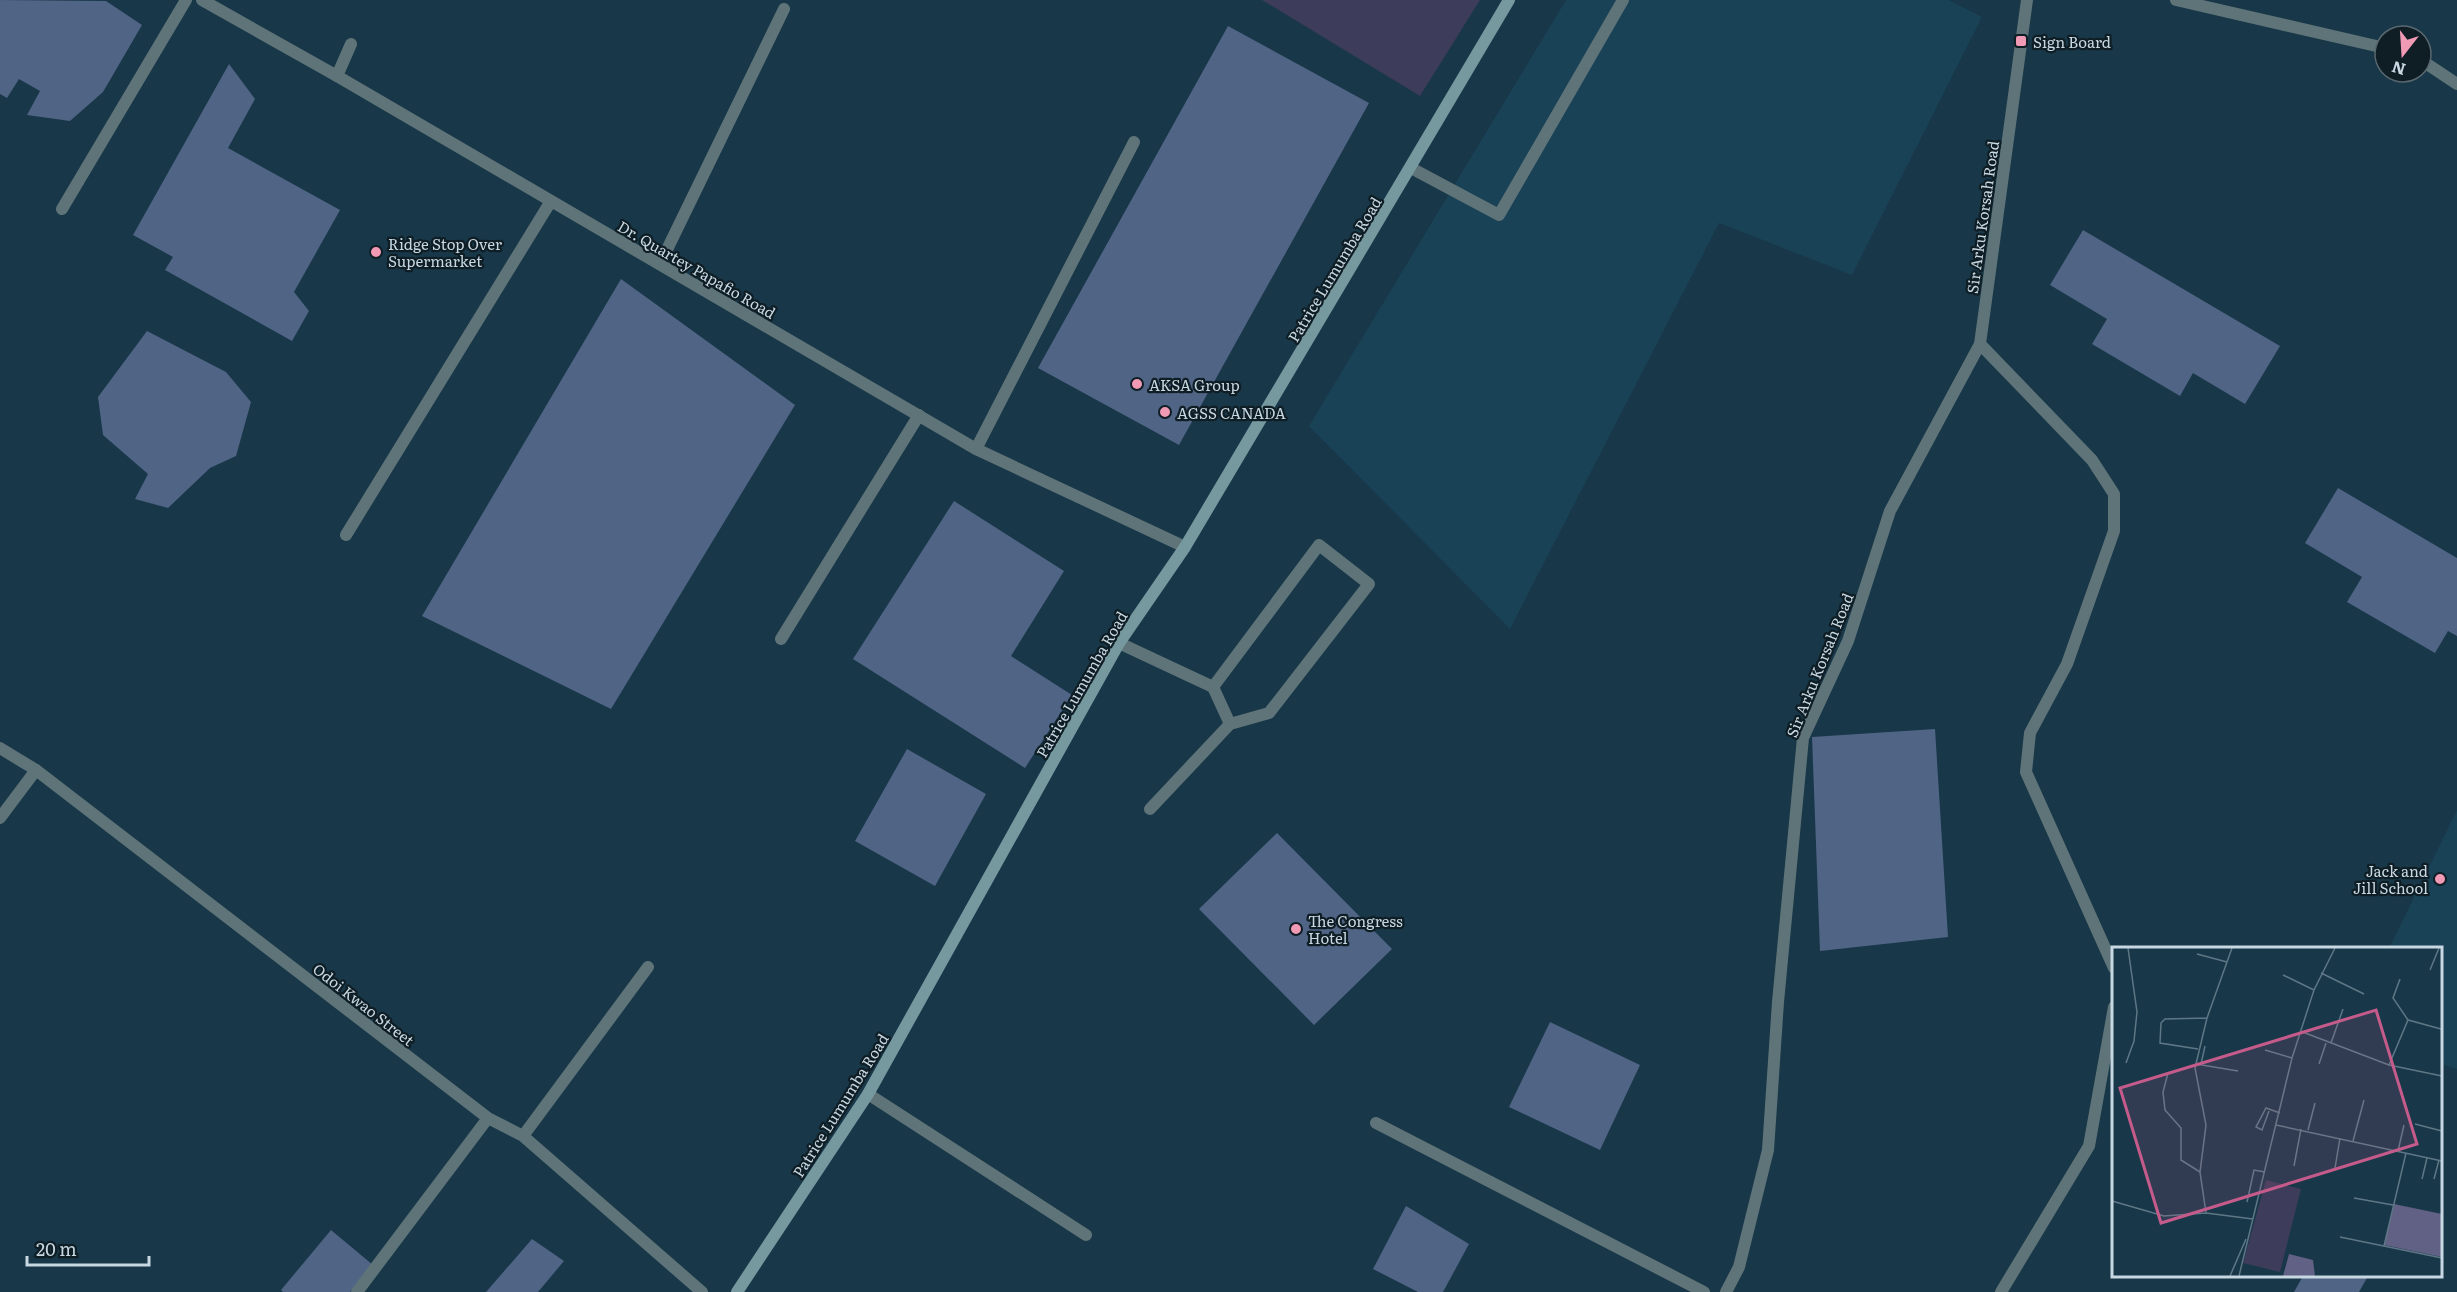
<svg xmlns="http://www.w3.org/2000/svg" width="2457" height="1292" font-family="Literata,serif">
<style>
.built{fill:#1a4257}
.green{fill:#3d3c5a}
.building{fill:#506485}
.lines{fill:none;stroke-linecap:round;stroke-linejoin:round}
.lane{stroke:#5f7478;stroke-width:12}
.street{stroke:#5f7478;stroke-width:12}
.secondary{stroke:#76989f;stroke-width:12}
.poi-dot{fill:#f09ab5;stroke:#0f1d24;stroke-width:2}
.labels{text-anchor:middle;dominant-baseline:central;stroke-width:4.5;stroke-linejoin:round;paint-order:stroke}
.poi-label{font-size:15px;fill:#c7d8e3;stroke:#0f1d24;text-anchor:start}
.street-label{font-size:15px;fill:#c7d8e3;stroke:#0f1d24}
.inset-road{fill:none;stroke:#5e7786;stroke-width:1.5}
.view{fill:#c45b8b;fill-opacity:0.15;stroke:#c45b8b;stroke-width:3}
.inset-edge{fill:none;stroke:#c7d8e3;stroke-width:3}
</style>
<rect width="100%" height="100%" fill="#183748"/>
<!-- built -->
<path class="built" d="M 1566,0 L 1949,0 L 1982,17 L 1852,275 L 1719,223 L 1510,629 L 1309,426 Z
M 2457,810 L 2457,1069 L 2441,1064 L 2440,948 L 2389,948 Z"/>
<!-- green -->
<path class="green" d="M 1262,0 L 1480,0 L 1420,96 Z"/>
<!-- building -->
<path class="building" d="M 0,0 L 106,1 L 142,25 L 103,92 L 70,121 L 27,115 L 40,91 L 19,79 L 7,98 L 0,94 Z
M 1228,26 L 1369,103 L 1179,445 L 1038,368 Z
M 229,64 L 255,99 L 228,148 L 340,210 L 294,292 L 309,311 L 292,341 L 165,270 L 173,257 L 133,235 Z
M 2083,230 L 2280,346 L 2245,404 L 2193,373 L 2180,396 L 2092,344 L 2107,319 L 2050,285 Z
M 621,279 L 795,405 L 611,709 L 422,616 Z
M 147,331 L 226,372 L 251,402 L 236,456 L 210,468 L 168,508 L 135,499 L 148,474 L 103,435 L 98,397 Z
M 2338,488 L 2457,558 L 2457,636 L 2448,631 L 2435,653 L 2347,602 L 2362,577 L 2305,543 Z
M 954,501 L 1064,571 L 1011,656 L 1072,695 L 1025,768 L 853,659 Z
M 1935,729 L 1948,937 L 1820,951 L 1812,737 Z
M 907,749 L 986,794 L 935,886 L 855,841 Z
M 1277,833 L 1392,949 L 1314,1025 L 1199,909 Z
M 1550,1022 L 1640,1065 L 1600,1150 L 1509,1107 Z
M 1406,1206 L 1469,1244 L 1443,1292 L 1418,1292 L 1373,1269 Z
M 331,1230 L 373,1265 L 350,1292 L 283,1292 L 281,1290 Z
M 532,1239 L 564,1261 L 538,1292 L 486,1292 Z
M 2303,1276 L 2368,1276 L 2359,1292 L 2294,1292 Z"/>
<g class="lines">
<!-- lane -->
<path class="lane" d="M 337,76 L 351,44
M 1411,168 L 1499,215 L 1623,0
M 62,209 L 186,0
M 781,639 L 919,415
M 1119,643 L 1213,687 L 1230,724 L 1269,713 L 1369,584 L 1319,545 L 1213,687
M 1150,809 L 1230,724
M 0,818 L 36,770
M 868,1094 L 1086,1235
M 1376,1123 L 1704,1292"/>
<!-- street -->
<path class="street" d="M 202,0 L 337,76 L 976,449 L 1185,547
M 2176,0 L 2385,48
M 2421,60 L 2457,84
M 660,264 L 784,9
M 1980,344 L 2092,460 L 2114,494 L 2114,531 L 2067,664 L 2030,733 L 2026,772 L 2114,968
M 976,449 L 1134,142
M 346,535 L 551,201
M 0,748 L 36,770 L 488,1118 L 523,1136 L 702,1292
M 523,1136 L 648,967
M 357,1292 L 488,1118
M 1726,1292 L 1739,1267 L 1768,1150 L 1778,1002 L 1803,738 L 1848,641 L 1890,511 L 1980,344 L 2027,0
M 2001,1292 L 2089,1146 L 2114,1007"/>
<!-- secondary -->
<path class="secondary" d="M 737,1292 L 868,1094 L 1119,643 L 1185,547 L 1509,0"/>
</g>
<!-- markers -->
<g class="poi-dot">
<rect x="2015" y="35" width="12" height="12" rx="3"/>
<circle cx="376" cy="252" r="6"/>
<circle cx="1137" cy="384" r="6"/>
<circle cx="1165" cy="412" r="6"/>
<circle cx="2440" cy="879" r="6"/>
<circle cx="1296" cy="929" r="6"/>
</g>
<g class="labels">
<!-- poi labels -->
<g class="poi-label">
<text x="2033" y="41">Sign Board</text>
<text x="388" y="243">Ridge Stop Over<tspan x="388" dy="17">Supermarket</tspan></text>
<text x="1149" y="384">AKSA Group</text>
<text x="1177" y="412">AGSS CANADA</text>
<text x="2428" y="870" text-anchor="end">Jack and<tspan x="2428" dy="17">Jill School</tspan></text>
<text x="1308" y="920">The Congress<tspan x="1308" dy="17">Hotel</tspan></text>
</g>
<!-- street labels -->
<g class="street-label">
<text transform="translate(1982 217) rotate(-82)">Sir Arku Korsah Road</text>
<text transform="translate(697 269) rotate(30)">Dr. Quartey Papafio Road</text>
<text transform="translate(1334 269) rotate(-59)">Patrice Lumumba Road</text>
<text transform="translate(1819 665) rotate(-68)">Sir Arku Korsah Road</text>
<text transform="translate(1081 684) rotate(-60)">Patrice Lumumba Road</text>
<text transform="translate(364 1004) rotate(38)">Odoi Kwao Street</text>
<text transform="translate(840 1105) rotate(-58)">Patrice Lumumba Road</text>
</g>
</g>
<!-- overview -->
<g transform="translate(2112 947)">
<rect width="330" height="330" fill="#183748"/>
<path d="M 154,233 L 189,242 L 168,325 L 131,316 Z" fill="#3d3c5a"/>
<path d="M 282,257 L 330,267 L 330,310 L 272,298 ZM 177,307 L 201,313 L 203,329 L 171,329 Z" fill="#616085"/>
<path class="inset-road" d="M 85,7 L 115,15M 318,23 L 327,1M 209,26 L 252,47M 171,28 L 202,43M 288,32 L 281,51 L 296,73M 188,84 L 277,118 L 330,129M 219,96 L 231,62M 86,102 L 48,96 L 49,76 L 53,72 L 95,71M 153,103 L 180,111M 14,116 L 22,94 L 25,65 L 16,1M 84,117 L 126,124M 89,117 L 93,99M 207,117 L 214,96M 277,118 L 296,73 L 329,82M 56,126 L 51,145 L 53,163 L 69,181 L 69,213 L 88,225M 157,164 L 150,183 L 144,180 L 154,161 L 168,166M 303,177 L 330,184M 164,178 L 330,214M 196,183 L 203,156M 241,194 L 252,153M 286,204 L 292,178M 182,219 L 189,182M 223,221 L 228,191M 310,232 L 315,211M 322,232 L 327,213M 242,251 L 281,258M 0,254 L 52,269 L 94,266 L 141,272M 135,255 L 142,223 L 153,225M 94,266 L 88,225 L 94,178 L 83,121 L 95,71 L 120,1M 228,290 L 330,311M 272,299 L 294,206M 118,329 L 134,292M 127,329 L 180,111 L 202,43 L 223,1"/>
<path class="view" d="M 264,63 L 305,197 L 49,276 L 8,141 Z"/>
<rect width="330" height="330" class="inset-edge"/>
</g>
<!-- north arrow -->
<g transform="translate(2403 54) rotate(197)"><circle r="28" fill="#0f1d24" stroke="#596870" stroke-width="1.5"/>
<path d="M0-4.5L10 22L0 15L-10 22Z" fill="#f09ab5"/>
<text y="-9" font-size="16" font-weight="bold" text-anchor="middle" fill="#c7d8e3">N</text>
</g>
<!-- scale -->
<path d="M27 1256v9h122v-9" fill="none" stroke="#c7d8e3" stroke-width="3"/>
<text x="36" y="1256" font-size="18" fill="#c7d8e3" stroke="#0f1d24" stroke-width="4.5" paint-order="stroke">20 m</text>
</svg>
